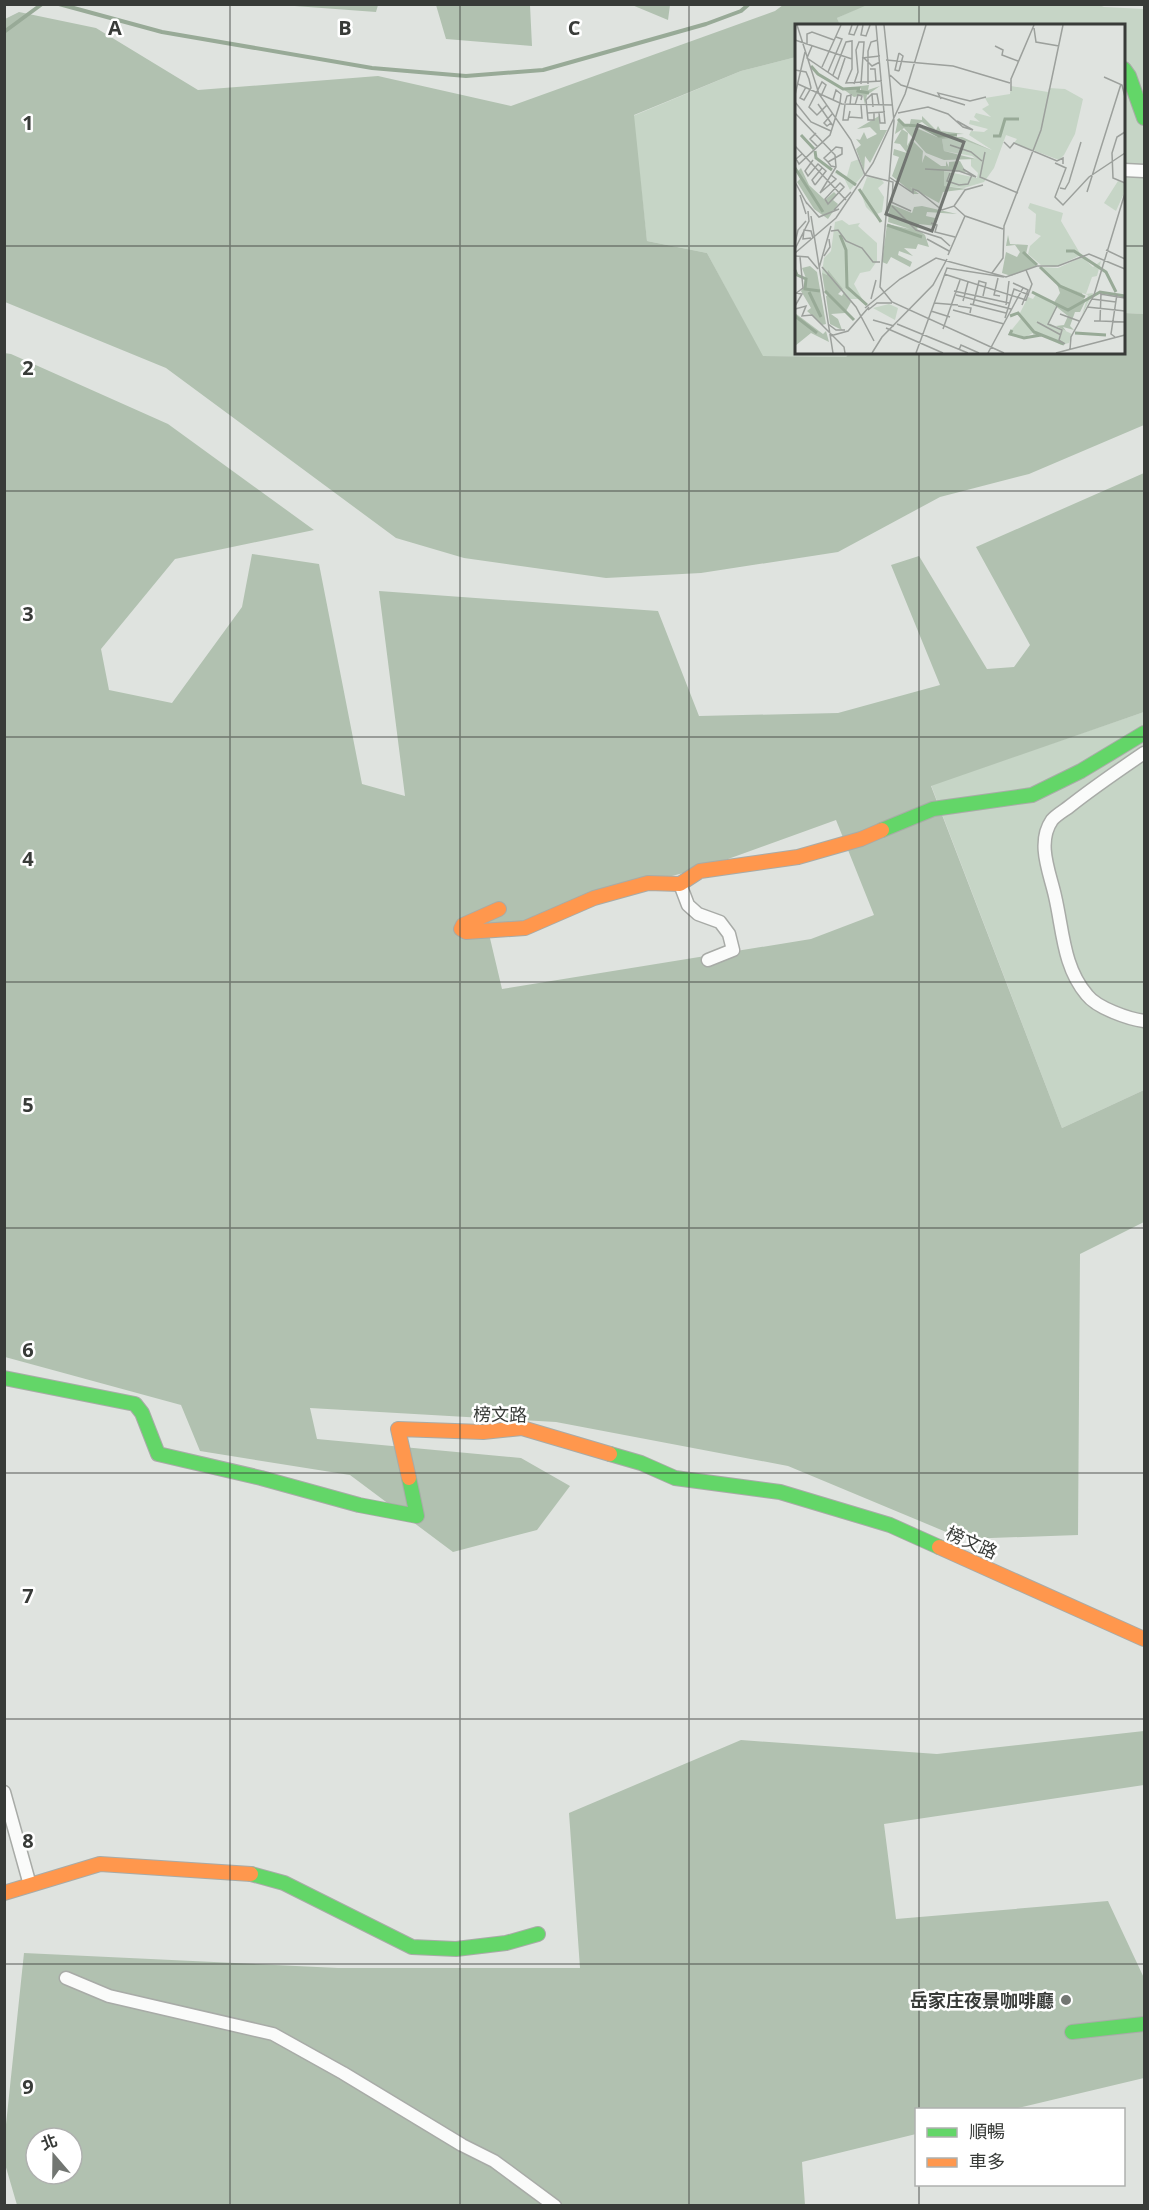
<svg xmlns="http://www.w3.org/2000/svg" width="1149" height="2210" font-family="'Open Sans','Noto Sans TC',sans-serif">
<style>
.green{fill:#c6d5c6}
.forest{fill:#b1c1b0;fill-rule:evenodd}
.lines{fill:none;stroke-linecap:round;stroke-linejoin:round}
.stream{stroke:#98aa97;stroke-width:4}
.street-casing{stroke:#a8aba7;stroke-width:15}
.fast-casing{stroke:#a8aba7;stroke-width:16}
.slow-casing{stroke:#a8aba7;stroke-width:16}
.street{stroke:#fafbfa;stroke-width:12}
.fast{stroke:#63d668;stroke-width:14}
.slow{stroke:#ff974d;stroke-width:14}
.grid{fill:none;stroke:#383b38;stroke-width:1.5;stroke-opacity:0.55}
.poi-dot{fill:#727672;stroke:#fff;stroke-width:2}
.labels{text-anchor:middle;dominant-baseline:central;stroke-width:5;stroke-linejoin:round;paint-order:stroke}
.street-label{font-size:18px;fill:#383b38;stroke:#fff}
.poi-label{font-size:18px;font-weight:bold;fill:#383b38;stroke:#fff;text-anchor:end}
.inset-river{fill:none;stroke:#98aa97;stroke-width:3}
.inset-road{fill:none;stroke:#9ca09c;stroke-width:1.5}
.view{fill:#727672;fill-opacity:0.15;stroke:#727672;stroke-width:3}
.inset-edge{fill:none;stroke:#383b38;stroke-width:3}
.grid-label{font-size:20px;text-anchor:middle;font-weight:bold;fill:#383b38;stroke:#fff;stroke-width:5;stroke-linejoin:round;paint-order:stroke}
</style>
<rect width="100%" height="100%" fill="#dfe3df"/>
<!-- green -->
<path class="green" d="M 867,4 L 1097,4 L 1104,7 L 1144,9 L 1144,314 L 1124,313 L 1124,26 L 840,26 L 837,18 Z
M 796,57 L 796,352 L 850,353 L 846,357 L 762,356 L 707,253 L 647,241 L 633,116 L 741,71 Z
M 1144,712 L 1144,1090 L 1062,1128 L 931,785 Z"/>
<!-- forest -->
<path class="forest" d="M 281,5 L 378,5 L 376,12 Z
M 436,5 L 530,5 L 532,46 L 446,39 Z
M 632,5 L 670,5 L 668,20 Z
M 783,5 L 867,5 L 837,18 L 840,25 L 796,26 L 796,57 L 741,71 L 634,115 L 647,241 L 707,253 L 763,356 L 846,357 L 850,352 L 1124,352 L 1124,313 L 1144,314 L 1144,425 L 1029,474 L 940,497 L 838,552 L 701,573 L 606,578 L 464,558 L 396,538 L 166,368 L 5,302 L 5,19 L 19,12 L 96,28 L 198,90 L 378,76 L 511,106 L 775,11 Z
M 4,353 L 11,354 L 168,424 L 314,530 L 175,559 L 101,649 L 109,690 L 172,703 L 242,607 L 252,554 L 319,564 L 362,784 L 405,796 L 379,591 L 658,611 L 699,716 L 838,713 L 940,685 L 891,565 L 919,556 L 987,669 L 1014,667 L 1030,645 L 976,547 L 1144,473 L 1144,712 L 931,786 L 1062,1128 L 1144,1090 L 1144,1222 L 1080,1254 L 1078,1535 L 963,1539 L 788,1466 L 556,1422 L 310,1408 L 317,1439 L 521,1458 L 570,1486 L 537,1530 L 453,1552 L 350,1475 L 200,1451 L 181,1405 L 5,1357 ZM 836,820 L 874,915 L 811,939 L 502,989 L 489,934 L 570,903 L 706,867 Z
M 1144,1731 L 1144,1785 L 884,1824 L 896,1919 L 1108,1901 L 1144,1978 L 1144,2078 L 1014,2109 L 916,2110 L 916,2134 L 802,2162 L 805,2205 L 17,2205 L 5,2164 L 5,2134 L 24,1953 L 338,1968 L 580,1968 L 569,1813 L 741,1740 L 937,1754 ZM 36,2138 L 72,2138 L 72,2174 L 36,2174 Z"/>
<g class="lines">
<!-- stream -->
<path class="stream" d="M 59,4 L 162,32 L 372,68 L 466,76 L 543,70 L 706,24 L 741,11 L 749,4
M 4,32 L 42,4"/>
<defs>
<path id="street" d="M 1124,170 L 1144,171
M 1144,753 C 1119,770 1094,787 1070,806 C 1065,810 1056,815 1052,820 C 1036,843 1050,873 1055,896 C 1063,930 1063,967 1087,995 C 1097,1008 1129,1019 1144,1021
M 680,884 L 688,905 L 698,914 L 720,922 L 729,934 L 733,950 L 708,960
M 4,1792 L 30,1885
M 66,1978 L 109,1996 L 273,2034 L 343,2073 L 462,2145 L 494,2161 L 555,2206"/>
<path id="fast" d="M 1124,69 L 1129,76 L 1144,118
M 882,830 L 933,809 L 1032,795 L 1081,771 L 1144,733
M 4,1378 L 135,1404 L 142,1413 L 158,1454 L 261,1478 L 359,1505 L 417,1516 L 409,1478
M 610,1454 L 641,1463 L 675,1478 L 780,1492 L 890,1525 L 939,1547
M 251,1874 L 284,1883 L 412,1947 L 456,1949 L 506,1943 L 538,1934
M 1072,2032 L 1144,2024"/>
<path id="slow" d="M 499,909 L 463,925 L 461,929 L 466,932 L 525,928 L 594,898 L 648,883 L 680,884 L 700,871 L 798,857 L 861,839 L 882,830
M 409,1478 L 398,1429 L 483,1432 L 522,1428 L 610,1454
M 939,1547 L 1144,1639
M 4,1893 L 100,1864 L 251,1874"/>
</defs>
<!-- street casing -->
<use href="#street" class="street-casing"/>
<!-- fast casing -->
<use href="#fast" class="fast-casing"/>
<!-- slow casing -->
<use href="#slow" class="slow-casing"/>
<!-- street -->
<use href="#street" class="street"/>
<!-- fast -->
<use href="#fast" class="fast"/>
<!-- slow -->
<use href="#slow" class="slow"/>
</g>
<!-- grid -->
<path class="grid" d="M 230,4 L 230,2206M 460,4 L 460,2206M 689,4 L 689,2206M 919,4 L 919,26M 4,246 L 796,246M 1124,246 L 1144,246M 919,352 L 919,2110M 4,491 L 1144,491M 4,737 L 1144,737M 4,982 L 1144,982M 4,1228 L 1144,1228M 4,1473 L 1144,1473M 4,1719 L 1144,1719M 4,1964 L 1144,1964M 919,2184 L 919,2206"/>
<!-- markers -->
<circle class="poi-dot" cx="1066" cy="2000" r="6"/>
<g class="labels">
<!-- street labels -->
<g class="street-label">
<text transform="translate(500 1414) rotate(1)">榜文路</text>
<text transform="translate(972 1542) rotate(24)">榜文路</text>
</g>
<!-- poi labels -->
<g class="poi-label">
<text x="1054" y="2000">岳家庄夜景咖啡廳</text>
</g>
</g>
<!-- overview -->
<g transform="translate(795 24)">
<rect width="330" height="330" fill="#dfe3df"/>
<path d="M 216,62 L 253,68 L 254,64 L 270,65 L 288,75 L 280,110 L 269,131 L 264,136 L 219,119 L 222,115 L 211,111 L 199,144 L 189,158 L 169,164 L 149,162 L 149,147 L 182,154 L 183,149 L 176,142 L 176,135 L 181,135 L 177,132 L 149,127 L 147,115 L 163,114 L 197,126 L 174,111 L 176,107 L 189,108 L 193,105 L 174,100 L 175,96 L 185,98 L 179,93 L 181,89 L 196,93 L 187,85 L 194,81 L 190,74 L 215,70 ZM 64,135 L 69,150 L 55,166 L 49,154 L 39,149 L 52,152 L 56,138 ZM 72,153 L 85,154 L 89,159 L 83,164 L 89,173 L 87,188 L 82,190 L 86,198 L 71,183 L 66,169 ZM 323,157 L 329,159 L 330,167 L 321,187 L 309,179 ZM 235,179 L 268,189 L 266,197 L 286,231 L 260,243 L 246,241 L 233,230 L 235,222 L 246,212 L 240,209 L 241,190 L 233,184 ZM 47,196 L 54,201 L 65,199 L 63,202 L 82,219 L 82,237 L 75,247 L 65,249 L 59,260 L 71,282 L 63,275 L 55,275 L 27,249 L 29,234 L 36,227 L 40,198 ZM 287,233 L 298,243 L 306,237 L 302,252 L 297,253 L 291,270 L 298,269 L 287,291 L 293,271 L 266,262 L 245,243 L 263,244 ZM 241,270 L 262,283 L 254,299 L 277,310 L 274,319 L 266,321 L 247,311 L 239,313 L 238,309 L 230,313 L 214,309 L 227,293 L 224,291 L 233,273 L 238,275 ZM 94,280 L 103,284 L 100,296 L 78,284 Z" fill="#c6d5c6"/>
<path d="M 74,61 L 73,66 L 85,62 L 72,71 L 70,81 L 68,71 L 59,73 L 44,62 L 54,66 L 63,63 L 66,67 L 66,62 ZM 84,92 L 85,106 L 92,106 L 75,139 L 70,132 L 69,147 L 61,125 L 66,121 L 61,115 L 65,116 L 69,108 L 72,115 L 82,110 L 75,103 L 62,105 ZM 127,92 L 141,106 L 143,102 L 146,107 L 169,110 L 144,111 L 127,98 L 117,102 L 142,113 L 167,113 L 196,126 L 163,114 L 147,115 L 149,127 L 181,135 L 149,136 L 131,129 L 109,104 L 100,110 L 103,96 L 114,103 L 116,95 L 127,96 ZM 107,105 L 113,109 L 112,122 L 116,115 L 128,127 L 127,139 L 130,131 L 146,142 L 151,142 L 151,137 L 154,143 L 154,138 L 165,137 L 171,148 L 149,147 L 149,162 L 172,165 L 148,168 L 144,179 L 115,163 L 124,170 L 119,170 L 97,152 L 104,133 L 98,131 L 99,125 L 112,129 L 105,120 L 99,119 ZM 0,144 L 3,147 L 6,144 L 14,161 L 30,176 L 39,168 L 42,171 L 38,176 L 43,180 L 33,195 L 19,185 L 2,158 L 5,155 ZM 95,180 L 117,189 L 119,183 L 127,182 L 162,190 L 132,188 L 131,192 L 140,194 L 141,202 L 124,200 L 122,205 L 130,211 L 134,223 L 123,220 L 121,225 L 109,224 L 118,232 L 104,227 L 103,231 L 117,238 L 115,243 L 96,233 L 92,240 L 87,238 L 92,200 L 115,205 L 93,198 ZM 213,211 L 215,220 L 233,221 L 231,230 L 241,242 L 216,252 L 207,249 L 211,228 L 222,233 L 225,228 L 220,221 L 211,222 ZM 15,242 L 22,248 L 31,300 L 27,301 L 12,287 L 16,284 L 6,267 L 12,257 L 7,244 ZM 33,246 L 48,265 L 43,270 L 47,272 L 49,268 L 56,278 L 50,289 L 36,290 L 43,295 L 47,306 L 35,300 L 31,272 L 35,270 L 30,268 L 27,249 L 32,251 ZM 262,260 L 287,269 L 290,278 L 285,288 L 280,288 L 275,302 L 279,306 L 268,303 L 271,307 L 261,302 L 269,301 L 273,292 L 258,280 L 265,269 ZM 0,289 L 28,310 L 31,307 L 34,318 L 16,309 L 0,322 Z" fill="#b1c1b0"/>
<path class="inset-river" d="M 16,42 L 23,50 L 48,65 L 64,64 L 63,67 L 74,69M 103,95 L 109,101 L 125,102 L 144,112 L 162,111M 6,111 L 19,125M 198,112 L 205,112 L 210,95 L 224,95M 20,127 L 21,134 L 37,146M 0,144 L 28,188M 41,147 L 61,161M 64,165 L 86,198M 92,201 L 127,213M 45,211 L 51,226 L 52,263 L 72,281M 271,227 L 279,227 L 311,248 L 321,268M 228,228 L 242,241M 245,243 L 265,262 L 290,273M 0,246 L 2,251 L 11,255 L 10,265 L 25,267M 30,267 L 59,296M 14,268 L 26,293M 237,268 L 273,286 L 305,268 L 330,272M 0,292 L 22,309M 215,292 L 223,289 L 239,308 L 269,320M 217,306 L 215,310 L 229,314 L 246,311M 280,309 L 311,311"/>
<path class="inset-road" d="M 2,1 L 24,70 L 56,116 L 70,151 L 98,158 L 97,178M 57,1 L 54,10 L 59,11 L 63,1M 68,1 L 66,11 L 71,12 L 75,1M 81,1 L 90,99 L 85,99 L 84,89M 89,1 L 99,97 L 85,263 L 97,278 L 209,329M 239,4 L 241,18 L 264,22M 0,16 L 57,35M 12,20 L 12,10 L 17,8 L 39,16M 17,22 L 12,34 L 43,55 L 50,34M 200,22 L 208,26 L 207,31 L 223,37M 67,34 L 85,32M 69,34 L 77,42 L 85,38M 91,36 L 158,42 L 215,59M 27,43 L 46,1M 75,45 L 80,45 L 81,58M 0,46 L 11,48 L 14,55 L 16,64 L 9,76 L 5,74 L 11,63M 104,47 L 108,32 L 104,29M 104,47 L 100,46 L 104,29M 33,48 L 47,15 L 41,13M 38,51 L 51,18 L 57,17 L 57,45 L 51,59 L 87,57M 95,51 L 106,61 L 170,81M 309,53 L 327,61 L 330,73M 3,60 L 47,80 L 98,81M 59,60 L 63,48 L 61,26 L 64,18 L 69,18 L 66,60M 73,60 L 73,27 L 76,18 L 83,16M 216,67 L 216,55 L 239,1M 77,70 L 71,76 L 73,96 L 79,96 L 79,89M 0,71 L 10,28M 26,72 L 31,61 L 27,58 L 14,83 L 22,91 L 32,81M 146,75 L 143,69 L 175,77 L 191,73M 0,78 L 16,98 L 36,107M 50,79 L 52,72 L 56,71 L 55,81M 23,80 L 38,102M 50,80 L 48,96 L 53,96 L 55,87M 60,81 L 63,71 L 67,72 L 66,76M 78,83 L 77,70 L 82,70 L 84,81M 0,89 L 40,131 L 41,143 L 25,169M 72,89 L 90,88M 103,89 L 133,83 L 153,90 L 168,103 L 178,106 L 162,97M 54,93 L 67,94 L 66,81M 36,99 L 32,102 L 29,99 L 38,89M 330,108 L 322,113 L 317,129 L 318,154 L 330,159M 21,109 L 15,115 L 23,123M 209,118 L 215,124 L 219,119 L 262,137 L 268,134 L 268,140M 155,121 L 176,128 L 187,137M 0,122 L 51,176M 190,128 L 185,153 L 223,169M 7,130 L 1,135 L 4,140 L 35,111 L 45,79 L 46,70 L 41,66 L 38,76M 18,136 L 10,147 L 13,152 L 23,140 L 31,147 L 20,161M 33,138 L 47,130 L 47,124 L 41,123 L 29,134 L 33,138 L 36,142 L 41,143M 260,139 L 271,144 L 260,173 L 268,181 L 294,153 L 330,129M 130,145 L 164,147 L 181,153 L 168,145M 155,149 L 152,157 L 164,161 L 173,160 L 177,151M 94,153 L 118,169 L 118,165 L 123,167 L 147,186 L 159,182 L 170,192M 0,158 L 12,180M 45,159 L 49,163 L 33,180 L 30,175 ZM 20,161 L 17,156 L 27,144M 265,164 L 270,165 L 274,158 L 286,118M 292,168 L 326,60M 25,169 L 41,155 L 36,151M 5,171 L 11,190M 11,178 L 24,193 L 44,185M 96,178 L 116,187M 97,182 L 121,206 L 146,214 L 155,222M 159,182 L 170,166 L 188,161M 39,186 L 56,168M 16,192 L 38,329M 136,199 L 142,201 L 140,208 L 160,213M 36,207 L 43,206 L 51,217 L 67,224 L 78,238 L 85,238M 16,214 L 8,215 L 9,206 L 16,207 L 18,214M 132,215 L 154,227M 0,219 L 3,206 L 11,197M 0,225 L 14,197 L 13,187M 311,226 L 330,235M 0,229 L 41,194 L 78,139 L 110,70 L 131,1M 153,231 L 170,192 L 208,205M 0,232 L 13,233 L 23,245M 29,232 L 35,223 L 34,215M 27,243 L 61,283 L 79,317M 24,244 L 36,202M 197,249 L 208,234 L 209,202 L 246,106 L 268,1M 149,250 L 231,276 L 237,260 L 231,246M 203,254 L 199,271 L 205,272M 218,259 L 233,266 L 227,281M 159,267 L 214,279M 0,270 L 8,264 L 5,233M 305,270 L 330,274M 161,271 L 216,285M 76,275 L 81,256M 297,275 L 321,278M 168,277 L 173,258M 139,279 L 163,281M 175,280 L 211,289M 178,281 L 184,257 L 191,259 L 188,272M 211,281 L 214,257M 0,282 L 7,270 L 1,269M 163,282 L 176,284 L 175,289M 262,282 L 253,300 L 267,306 L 264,316 L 270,320M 292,283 L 330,287M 70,284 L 105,255 L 141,234 L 211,253 L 242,242 L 263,242 L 294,230 L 330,245M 0,285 L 11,282 L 7,292 L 17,291 L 49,323 L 50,329M 73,286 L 82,279 L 97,279M 158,286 L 209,300M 136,287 L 155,293M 265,290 L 284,297M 210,294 L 219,265 L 234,271M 78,296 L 99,302M 299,297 L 305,297 L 306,269M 305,297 L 330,298M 242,298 L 266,311M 33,300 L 41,306 L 50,306M 102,300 L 173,329M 91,304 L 148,329M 148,305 L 165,256M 35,312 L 53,307 L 74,283M 320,313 L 316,310 L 322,270M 275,325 L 276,313 L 299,271 L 330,169M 164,326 L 166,321 L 184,329M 77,329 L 87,313 L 138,261 L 152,235M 121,329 L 152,244 L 209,253M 193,329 L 228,264M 261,329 L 330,311"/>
<path class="view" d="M 123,101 L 169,118 L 137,207 L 91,190 Z"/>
<rect width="330" height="330" class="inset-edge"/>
</g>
<g class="grid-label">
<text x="115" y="35">A</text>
<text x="345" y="35">B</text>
<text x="574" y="35">C</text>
<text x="28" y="130">1</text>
<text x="28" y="375">2</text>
<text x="28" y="621">3</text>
<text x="28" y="866">4</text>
<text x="28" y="1112">5</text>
<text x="28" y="1357">6</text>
<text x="28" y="1603">7</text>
<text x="28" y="1848">8</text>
<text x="28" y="2094">9</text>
</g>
<!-- border -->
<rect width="1149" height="2210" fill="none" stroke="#383b38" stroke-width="12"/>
<!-- legend -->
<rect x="915" y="2108" width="210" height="78" fill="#ffffff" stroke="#afb1af" stroke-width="1.5"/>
<rect x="927" y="2128" width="30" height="9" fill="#63d668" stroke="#afb1af" stroke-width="1.5"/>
<text x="969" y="2138" font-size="18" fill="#383b38">順暢</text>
<rect x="927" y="2158" width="30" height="9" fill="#ff974d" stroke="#afb1af" stroke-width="1.5"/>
<text x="969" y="2168" font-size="18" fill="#383b38">車多</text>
<!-- north arrow -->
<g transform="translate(54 2156) rotate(340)"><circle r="28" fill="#ffffff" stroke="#afb1af" stroke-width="1.5"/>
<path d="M0-4.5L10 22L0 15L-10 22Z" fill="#727672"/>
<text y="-9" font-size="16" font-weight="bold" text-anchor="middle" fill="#383b38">北</text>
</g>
</svg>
